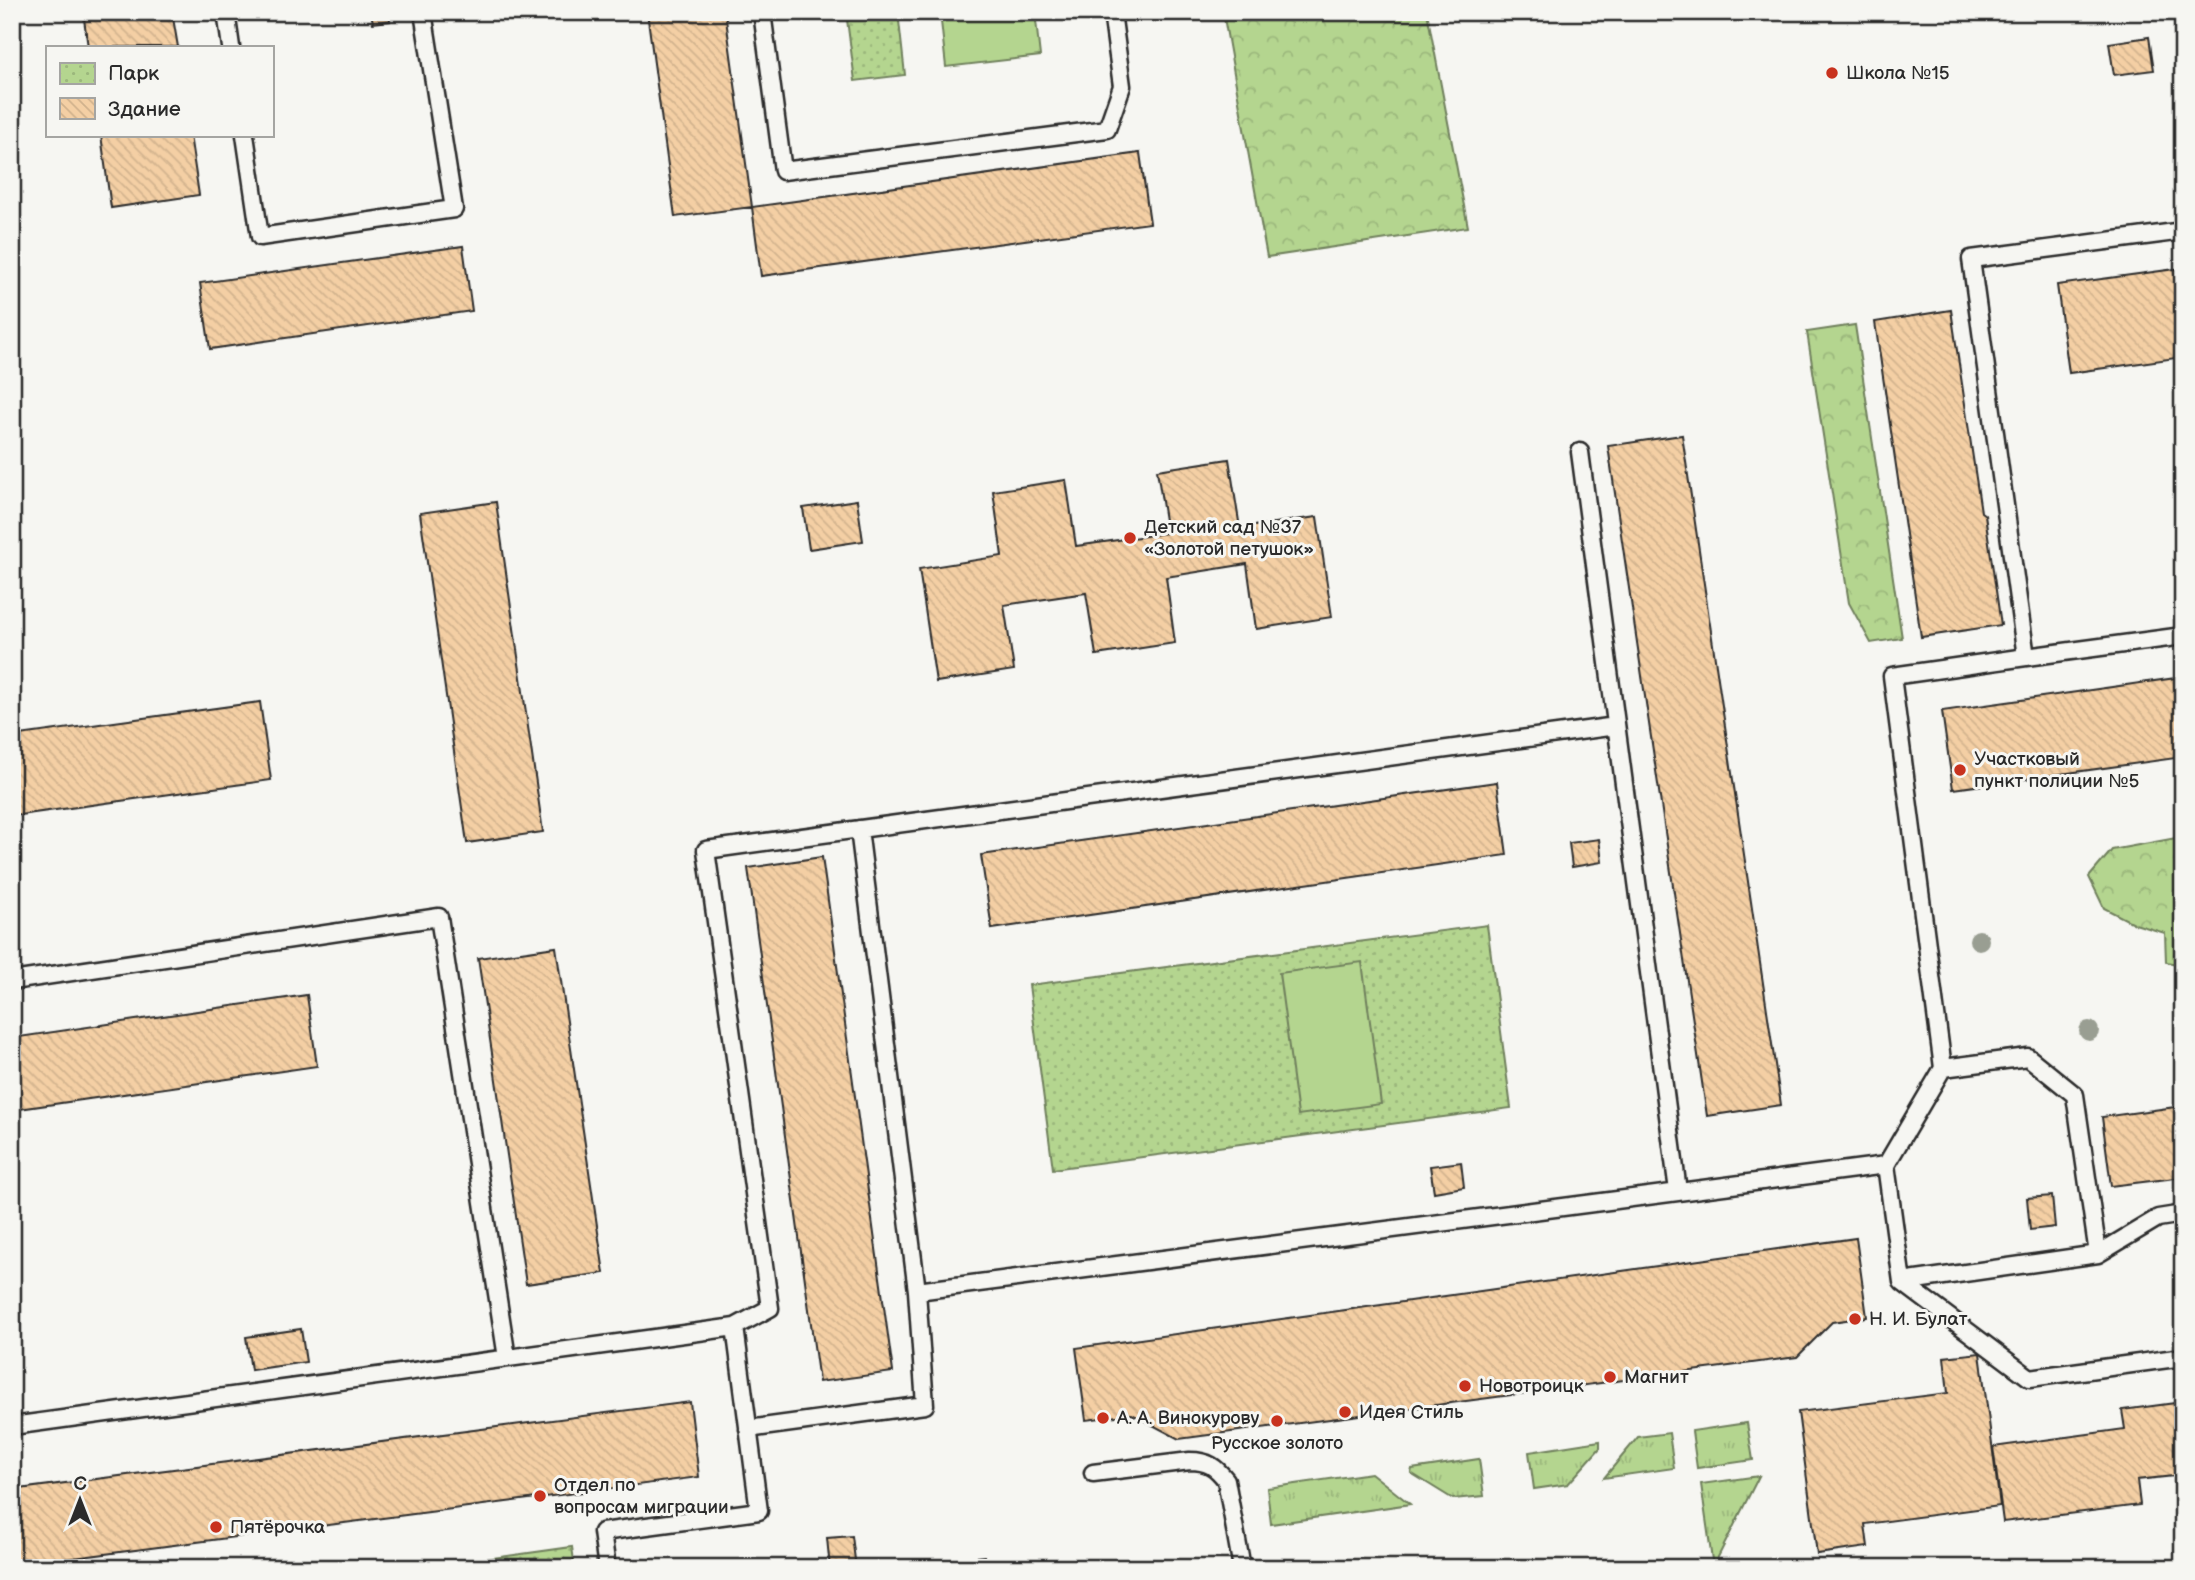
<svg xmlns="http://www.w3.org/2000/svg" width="2195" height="1580" font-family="'Balsamiq Sans',sans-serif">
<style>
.grass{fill:url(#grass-tufts);stroke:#70805d;stroke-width:2}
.forest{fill:url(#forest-crowns);stroke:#70805d;stroke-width:2}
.park{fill:url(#park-dots);stroke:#70805d;stroke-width:2}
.pitch{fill:#b4d58f;stroke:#70805d;stroke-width:2}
.building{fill:url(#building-back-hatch);stroke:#2b2b2b;stroke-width:2}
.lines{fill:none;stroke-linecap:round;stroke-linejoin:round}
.service-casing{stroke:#2b2b2b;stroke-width:21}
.service{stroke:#f6f6f2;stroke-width:16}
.tree{fill:#999e92}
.poi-dot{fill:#c8321e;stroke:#f6f6f2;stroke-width:2.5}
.labels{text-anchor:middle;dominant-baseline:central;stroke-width:6;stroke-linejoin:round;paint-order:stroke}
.poi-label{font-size:19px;fill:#2b2b2b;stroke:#f6f6f2;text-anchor:start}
</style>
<defs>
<pattern id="grass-tufts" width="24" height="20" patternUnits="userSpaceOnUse" patternTransform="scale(1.75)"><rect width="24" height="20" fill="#b4d58f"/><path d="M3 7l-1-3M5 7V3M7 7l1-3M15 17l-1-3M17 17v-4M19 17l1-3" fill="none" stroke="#9bb77c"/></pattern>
<pattern id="forest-crowns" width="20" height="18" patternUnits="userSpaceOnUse" patternTransform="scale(1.75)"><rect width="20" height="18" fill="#b4d58f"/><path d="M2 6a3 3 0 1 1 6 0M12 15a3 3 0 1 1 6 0" fill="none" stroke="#9bb77c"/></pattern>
<pattern id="park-dots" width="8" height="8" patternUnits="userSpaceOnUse" patternTransform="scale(1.75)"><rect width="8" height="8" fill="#b4d58f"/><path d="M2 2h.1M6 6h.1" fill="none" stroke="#9bb77c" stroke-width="1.8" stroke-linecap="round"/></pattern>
<pattern id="building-back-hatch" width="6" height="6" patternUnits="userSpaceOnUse" patternTransform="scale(1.75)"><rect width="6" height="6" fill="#f4cfa4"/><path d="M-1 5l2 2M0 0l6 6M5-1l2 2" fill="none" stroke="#d1b28d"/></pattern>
</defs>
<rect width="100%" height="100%" fill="#f6f6f2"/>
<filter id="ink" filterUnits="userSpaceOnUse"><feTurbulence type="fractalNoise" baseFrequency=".0143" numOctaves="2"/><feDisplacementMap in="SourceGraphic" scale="14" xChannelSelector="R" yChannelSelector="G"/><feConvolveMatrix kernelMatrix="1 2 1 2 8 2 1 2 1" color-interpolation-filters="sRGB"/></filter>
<g filter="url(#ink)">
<!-- grass -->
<path class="grass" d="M 1747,1423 L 1753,1460 L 1697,1468 L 1692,1431 Z
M 1669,1433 L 1674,1468 L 1604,1478 L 1638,1437 Z
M 1600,1441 L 1600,1448 L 1568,1484 L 1534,1489 L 1529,1452 Z
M 1479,1459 L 1484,1496 L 1453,1499 L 1411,1473 L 1412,1469 Z
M 1371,1473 L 1410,1504 L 1271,1524 L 1267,1488 Z
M 1759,1476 L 1713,1567 L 1701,1484 Z"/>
<!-- forest -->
<path class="forest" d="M 1223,12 L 1427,12 L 1468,227 L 1267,257 Z
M 1855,325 L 1902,638 L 1871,643 L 1849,603 L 1807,332 Z
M 2176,838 L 2183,839 L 2183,965 L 2166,962 L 2165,933 L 2135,924 L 2104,908 L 2089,877 L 2112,850 Z"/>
<!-- park -->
<path class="park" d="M 846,12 L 898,12 L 905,75 L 855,81 Z
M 1487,925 L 1511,1108 L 1053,1169 L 1029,985 Z
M 572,1547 L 575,1568 L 421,1568 Z"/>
<!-- pitch -->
<path class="pitch" d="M 940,12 L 1035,12 L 1040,56 L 946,67 Z
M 1362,962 L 1381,1104 L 1298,1115 L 1279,973 Z"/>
<!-- building -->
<path class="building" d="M 83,12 L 172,12 L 178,47 L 88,47 Z
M 371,12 L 389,12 L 390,21 L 373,23 Z
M 647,12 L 725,12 L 752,207 L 675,217 Z
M 2149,37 L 2154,70 L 2114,75 L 2109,43 Z
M 101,135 L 190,135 L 199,195 L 111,208 Z
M 1140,153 L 1150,223 L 761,276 L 752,207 Z
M 463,246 L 472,311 L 210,349 L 200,283 Z
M 2183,268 L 2183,357 L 2069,373 L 2057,285 Z
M 1951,310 L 1981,512 L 1985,515 L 2001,625 L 1921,637 L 1875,322 Z
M 1682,435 L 1781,1105 L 1707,1116 L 1608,446 Z
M 1229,459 L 1240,528 L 1317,517 L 1332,617 L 1256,629 L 1247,564 L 1166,577 L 1175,643 L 1096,655 L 1086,593 L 1004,605 L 1014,670 L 936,682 L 919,569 L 1002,556 L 993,491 L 1066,480 L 1076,546 L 1167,533 L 1157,470 Z
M 857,500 L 863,541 L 809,549 L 803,508 Z
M 496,502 L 543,832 L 467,843 L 420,513 Z
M 2183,677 L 2183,757 L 1953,789 L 1942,711 Z
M 260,702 L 271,780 L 12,816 L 12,736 Z
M 1497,782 L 1507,855 L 992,929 L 981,855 Z
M 1599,839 L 1602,862 L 1572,867 L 1569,843 Z
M 822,857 L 893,1372 L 819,1382 L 748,868 Z
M 556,947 L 604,1273 L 526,1284 L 478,958 Z
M 307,995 L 317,1066 L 12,1110 L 12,1038 Z
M 2183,1106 L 2183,1177 L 2111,1186 L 2102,1117 Z
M 1461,1162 L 1464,1187 L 1434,1192 L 1430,1166 Z
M 2052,1196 L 2055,1227 L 2030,1230 L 2027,1198 Z
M 1856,1238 L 1867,1317 L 1832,1322 L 1797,1357 L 1179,1439 L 1132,1414 L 1086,1420 L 1076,1348 Z
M 301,1329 L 306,1362 L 251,1370 L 246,1337 Z
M 1980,1353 L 2000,1506 L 1865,1524 L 1868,1547 L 1817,1554 L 1798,1412 L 1948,1393 L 1944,1357 Z
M 690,1402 L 699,1477 L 12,1566 L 12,1490 Z
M 2183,1402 L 2183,1475 L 2137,1480 L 2140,1505 L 2003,1522 L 1993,1447 L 2125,1429 L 2122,1410 Z
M 852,1536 L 856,1568 L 830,1568 L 827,1538 Z
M 984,1556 L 986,1568 L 877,1568 L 922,1563 Z
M 1118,1561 L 1119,1568 L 1062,1568 Z"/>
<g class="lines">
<defs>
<path id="service" d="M 226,12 L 231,47
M 762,12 L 783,171 L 1107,129 L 1122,86 L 1112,12
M 245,135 L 260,237 L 454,209 L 423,12
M 2183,231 L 1971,259 L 2026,657 L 2183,636
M 1580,452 L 1678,1191
M 859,829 L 917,1291 L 1886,1165 L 1902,1282 L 2098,1254 L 2158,1218 L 2183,1214
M 12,981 L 439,917 L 507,1358
M 1943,1068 L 2028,1057 L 2075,1095 L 2098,1254
M 1886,1165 L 1943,1068 L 1892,676 L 2026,657
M 1902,1282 L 2030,1378 L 2183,1357
M 12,1426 L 735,1327 L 770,1308 L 706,850 L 1616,726
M 748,1429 L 925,1405 L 917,1291
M 1093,1473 L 1190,1461 C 1208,1461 1216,1467 1226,1480 L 1242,1568
M 607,1568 L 602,1532 L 759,1511 L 735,1327"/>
</defs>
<!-- service casing -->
<use href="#service" class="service-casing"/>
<!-- service -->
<use href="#service" class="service"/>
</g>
<!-- trees -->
<g class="tree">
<circle cx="1979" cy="940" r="10"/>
<circle cx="2089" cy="1031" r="10"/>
</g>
</g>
<!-- markers -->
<g class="poi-dot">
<circle cx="1832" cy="73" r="7"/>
<circle cx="1130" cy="538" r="7"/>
<circle cx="1960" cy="770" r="7"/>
<circle cx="1855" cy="1319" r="7"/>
<circle cx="1610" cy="1377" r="7"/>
<circle cx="1465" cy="1386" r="7"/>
<circle cx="1345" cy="1412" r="7"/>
<circle cx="1103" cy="1418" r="7"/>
<circle cx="1277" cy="1421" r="7"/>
<circle cx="540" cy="1496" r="7"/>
<circle cx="216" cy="1527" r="7"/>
</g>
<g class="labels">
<!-- poi labels -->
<g class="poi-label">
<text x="1846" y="73">Школа №15</text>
<text x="1144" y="527">Детский сад №37<tspan x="1144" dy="22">«Золотой петушок»</tspan></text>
<text x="1974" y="759">Участковый<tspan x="1974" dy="22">пункт полиции №5</tspan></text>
<text x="1869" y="1319">Н. И. Булат</text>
<text x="1624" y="1377">Магнит</text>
<text x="1479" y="1386">Новотроицк</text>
<text x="1359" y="1412">Идея Стиль</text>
<text x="1117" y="1418">А. А. Винокурову</text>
<text x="1277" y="1443" text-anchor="middle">Русское золото</text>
<text x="554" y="1485">Отдел по<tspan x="554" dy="22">вопросам миграции</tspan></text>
<text x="230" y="1527">Пятёрочка</text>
</g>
</g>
<!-- margin -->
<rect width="2195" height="1580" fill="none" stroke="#f6f6f2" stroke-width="42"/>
<rect x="21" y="21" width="2153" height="1538" fill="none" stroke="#2b2b2b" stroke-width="2.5" filter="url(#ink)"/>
<!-- legend -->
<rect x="46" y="46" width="228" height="91" fill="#f6f6f2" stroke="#a5a5a2" stroke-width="2"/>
<rect x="60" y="63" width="35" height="21" fill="url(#park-dots)" stroke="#a5a5a2" stroke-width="2"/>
<text x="108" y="80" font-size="21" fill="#2b2b2b">Парк</text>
<rect x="60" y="98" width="35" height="21" fill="url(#building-back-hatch)" stroke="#a5a5a2" stroke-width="2"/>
<text x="108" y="116" font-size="21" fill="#2b2b2b">Здание</text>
<!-- north arrow -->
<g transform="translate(80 1500)" stroke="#f6f6f2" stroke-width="5" paint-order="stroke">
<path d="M0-5L12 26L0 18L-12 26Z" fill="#2b2b2b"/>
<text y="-10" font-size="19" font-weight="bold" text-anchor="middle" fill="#2b2b2b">С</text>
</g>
</svg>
